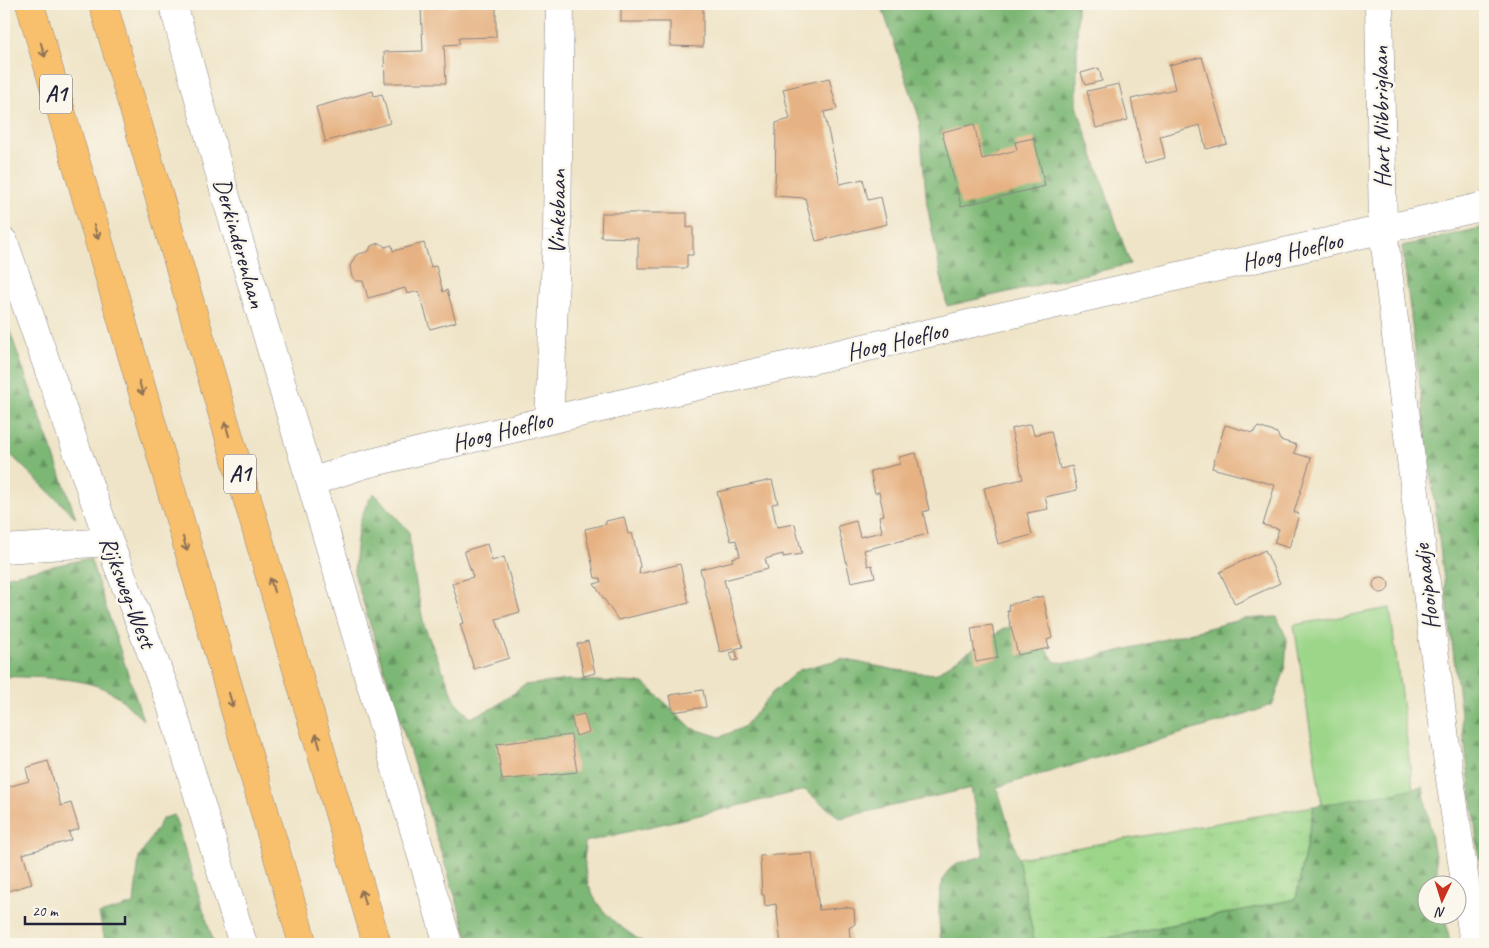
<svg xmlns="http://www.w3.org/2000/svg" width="1489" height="948" font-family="Caveat,sans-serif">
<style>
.grass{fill:url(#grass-tufts);stroke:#5f7c62}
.forest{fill:url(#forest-firs);stroke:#506c58}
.pitch{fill:#9cd689;stroke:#5f7c62}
.building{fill:#e6b283}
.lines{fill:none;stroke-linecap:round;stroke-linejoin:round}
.minor-casing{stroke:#888381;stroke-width:29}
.highway-casing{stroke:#888381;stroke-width:29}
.minor{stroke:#fff;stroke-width:28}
.highway{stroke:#f8bf6c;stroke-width:28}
.oneway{stroke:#8d7054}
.labels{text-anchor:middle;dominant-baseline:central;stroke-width:5;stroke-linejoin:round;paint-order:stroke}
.shield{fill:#fbf7ec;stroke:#636270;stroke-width:1}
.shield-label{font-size:22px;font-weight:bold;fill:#22223b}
.street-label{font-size:24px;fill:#22223b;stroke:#fbf7ec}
</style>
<defs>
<pattern id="grass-tufts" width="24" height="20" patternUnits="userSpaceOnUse" patternTransform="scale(1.25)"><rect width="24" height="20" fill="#9cd689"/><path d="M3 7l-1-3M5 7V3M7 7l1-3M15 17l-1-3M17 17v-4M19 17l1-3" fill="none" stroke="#86b777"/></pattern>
<pattern id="forest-firs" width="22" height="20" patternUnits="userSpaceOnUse" patternTransform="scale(1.25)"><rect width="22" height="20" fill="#7db775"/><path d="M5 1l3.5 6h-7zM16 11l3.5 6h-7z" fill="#669461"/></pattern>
</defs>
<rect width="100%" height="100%" fill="#fbf7ec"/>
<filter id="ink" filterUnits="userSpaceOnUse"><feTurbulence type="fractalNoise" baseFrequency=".02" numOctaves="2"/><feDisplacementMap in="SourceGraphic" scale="10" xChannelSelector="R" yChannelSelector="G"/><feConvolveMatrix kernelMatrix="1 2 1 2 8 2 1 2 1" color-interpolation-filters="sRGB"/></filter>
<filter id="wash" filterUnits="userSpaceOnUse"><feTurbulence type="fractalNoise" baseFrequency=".0096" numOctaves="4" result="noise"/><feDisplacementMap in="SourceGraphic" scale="20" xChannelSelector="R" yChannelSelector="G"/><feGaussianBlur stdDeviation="1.12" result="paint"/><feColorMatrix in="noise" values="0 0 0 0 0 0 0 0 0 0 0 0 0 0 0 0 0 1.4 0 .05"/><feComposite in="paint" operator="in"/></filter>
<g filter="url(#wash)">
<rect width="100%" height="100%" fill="#efe4c7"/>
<!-- grass -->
<path class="grass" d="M 1314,806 L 1296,899 L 1079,944 L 1035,944 L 1018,858 Z"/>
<!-- forest -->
<path class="forest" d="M 881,4 L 1077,4 L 1077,107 L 1130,264 L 947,306 L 927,205 L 919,117 Z
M 1485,227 L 1485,904 L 1402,246 Z
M 4,315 L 76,518 L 8,452 L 4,433 Z
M 374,493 L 409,531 L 411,557 L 424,626 L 456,702 L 470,718 L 495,707 L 525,685 L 569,680 L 644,683 L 692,728 L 720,737 L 744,727 L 772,693 L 799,670 L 841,659 L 896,670 L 935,674 L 1005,628 L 1031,627 L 1055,662 L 1073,663 L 1243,619 L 1277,617 L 1287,639 L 1285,669 L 1273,704 L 1248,714 L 997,787 L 1018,858 L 1035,944 L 941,944 C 939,925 934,876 954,866 C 962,861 974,859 984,856 L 971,788 L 840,818 L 805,790 L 585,842 C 580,896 603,917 646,944 L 470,944 L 354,573 C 356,545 357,515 374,493 Z
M 90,558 L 143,720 C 134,712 126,703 117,696 C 85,674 40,679 4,676 L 4,577 Z
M 1423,787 L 1440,885 L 1426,886 L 1426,916 L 1445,916 L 1450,944 L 1079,944 L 1296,899 L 1314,806 Z
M 174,815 L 214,944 L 106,944 L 99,914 L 134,904 L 139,858 L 163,818 Z"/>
<!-- pitch -->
<path class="pitch" d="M 1390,608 L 1413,789 L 1322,805 L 1294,625 Z"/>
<g id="blocks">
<!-- building -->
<path class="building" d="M 435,4 L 447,4 L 448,7 L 456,7 L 459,4 L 496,4 L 496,37 L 459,38 L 459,44 L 444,45 L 446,83 L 385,83 L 384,52 L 423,51 L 421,8 L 433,8 Z
M 621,4 L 703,4 L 703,47 L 670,46 L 670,22 L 621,22 Z
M 1202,57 L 1227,144 L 1206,149 L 1200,125 L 1160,136 L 1165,158 L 1145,163 L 1131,99 L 1175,89 L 1169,65 Z
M 1099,68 L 1102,81 L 1085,85 L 1081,73 Z
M 829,78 L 837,109 L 824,112 L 840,184 L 863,179 L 868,200 L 881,197 L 887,224 L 816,241 L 805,198 L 775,196 L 776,123 L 790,119 L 783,89 Z
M 1119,84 L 1128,120 L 1096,128 L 1087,91 Z
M 373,91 L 374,96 L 382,94 L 390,123 L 324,142 L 325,139 L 316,107 Z
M 974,124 L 982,159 L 1017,150 L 1015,142 L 1034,138 L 1045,186 L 961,206 L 942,132 Z
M 602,213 L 687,213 L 687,228 L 693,227 L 693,255 L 687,255 L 687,268 L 638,268 L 638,238 L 601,237 Z
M 380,243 L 385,247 L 392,245 L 393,251 L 424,243 L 431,267 L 436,266 L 443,292 L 447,290 L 456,322 L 430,329 L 419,291 L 407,294 L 405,288 L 368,298 L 363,281 L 357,281 L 352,277 L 350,266 L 356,255 L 369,251 L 371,246 Z
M 1031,424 L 1034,435 L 1051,431 L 1060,469 L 1072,466 L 1077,490 L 1045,497 L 1048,509 L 1027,513 L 1032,535 L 998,544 L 984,488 L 1023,479 L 1011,429 Z
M 1225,425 L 1253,433 L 1258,427 L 1277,433 L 1280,440 L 1297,445 L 1294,453 L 1311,458 L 1294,512 L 1299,514 L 1289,548 L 1274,543 L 1279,529 L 1263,525 L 1275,485 L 1212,468 Z
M 916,453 L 929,510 L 923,512 L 928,534 L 864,550 L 868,566 L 872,565 L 875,577 L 851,582 L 838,526 L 856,521 L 860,537 L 882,532 L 879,516 L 884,515 L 879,492 L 875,493 L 870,471 L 900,464 L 899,457 Z
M 772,480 L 778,503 L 772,504 L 777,527 L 795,524 L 802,554 L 783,557 L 783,554 L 765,559 L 768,569 L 724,580 L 743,647 L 720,652 L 700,569 L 733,561 L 732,558 L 740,556 L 736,540 L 731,541 L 717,492 Z
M 624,517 L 628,534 L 632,533 L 640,566 L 639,574 L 680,564 L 689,603 L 618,620 L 594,584 L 601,582 L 600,578 L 595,578 L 585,529 L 606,524 L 606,521 Z
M 487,544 L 492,561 L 504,557 L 520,612 L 496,619 L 509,658 L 474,669 L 460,624 L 464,623 L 452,583 L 473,577 L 464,551 Z
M 1265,550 L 1280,583 L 1235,604 L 1220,572 Z
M1373 585a8 8 0 1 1 16 0a8 8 0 1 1-16 0Z
M 1043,596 L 1052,638 L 1047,640 L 1049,648 L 1018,655 L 1007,611 L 1010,610 L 1008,605 Z
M 992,625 L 998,658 L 976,662 L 971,628 Z
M 588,641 L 595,673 L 584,676 L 577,644 Z
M 736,651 L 738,660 L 733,661 L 730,653 Z
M 703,690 L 706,707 L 673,712 L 670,695 Z
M 584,714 L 589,732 L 576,736 L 571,717 Z
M 571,735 L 577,772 L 502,780 L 497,744 Z
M 48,761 L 61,806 L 71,803 L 79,829 L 69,832 L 71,840 L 23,854 L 32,884 L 4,892 L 4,788 L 29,781 L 26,768 Z
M 812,853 L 819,910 L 846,907 L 854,909 L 855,924 L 849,928 L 851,944 L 781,944 L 776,904 L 765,906 L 764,895 L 762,895 L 760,856 Z"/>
</g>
</g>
<g filter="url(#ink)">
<use href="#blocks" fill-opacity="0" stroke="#888381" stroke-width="1"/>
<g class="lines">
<defs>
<path id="minor" d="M 173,4 L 226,197 L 448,944
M 1379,4 L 1383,229 L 1449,772 L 1474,944
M 4,242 L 109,542 L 170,702 L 243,944
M 549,420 L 557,232 L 560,4
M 311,482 L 362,465 L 549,420 L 1485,206
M 4,549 L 109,542"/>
<path id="highway" d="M 30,4 L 303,944
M 103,4 L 377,944"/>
</defs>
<!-- minor casing -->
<use href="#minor" class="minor-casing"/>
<!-- highway casing -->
<use href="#highway" class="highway-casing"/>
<!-- minor -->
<use href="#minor" class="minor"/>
<!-- highway -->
<use href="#highway" class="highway"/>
</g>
<!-- one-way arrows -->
<defs><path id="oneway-shaft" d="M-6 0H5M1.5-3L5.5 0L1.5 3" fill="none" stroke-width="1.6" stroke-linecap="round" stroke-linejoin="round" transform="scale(1.25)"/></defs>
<g class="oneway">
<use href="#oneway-shaft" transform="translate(43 50) rotate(73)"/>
<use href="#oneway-shaft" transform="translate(96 232) rotate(74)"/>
<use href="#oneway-shaft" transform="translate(141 388) rotate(74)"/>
<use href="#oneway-shaft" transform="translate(227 429) rotate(-106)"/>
<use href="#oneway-shaft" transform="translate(185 544) rotate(74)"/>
<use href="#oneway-shaft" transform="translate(272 585) rotate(-106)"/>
<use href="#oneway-shaft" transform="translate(231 700) rotate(74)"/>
<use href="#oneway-shaft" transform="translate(318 741) rotate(-106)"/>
<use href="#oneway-shaft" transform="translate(363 897) rotate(-106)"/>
</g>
</g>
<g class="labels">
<!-- shield labels -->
<g class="shield">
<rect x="40" y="74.5" width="32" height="39" rx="4"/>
<rect x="224" y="454.5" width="32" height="39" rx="4"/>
</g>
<g class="shield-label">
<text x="56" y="94">A1</text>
<text x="240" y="474">A1</text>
</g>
<!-- street labels -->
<g class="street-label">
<text transform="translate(1381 117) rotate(-91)">Hart Nibbriglaan</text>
<text transform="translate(557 212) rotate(-89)">Vinkebaan</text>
<text transform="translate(240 243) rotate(74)">Derkinderenlaan</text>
<text transform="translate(1292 251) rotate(-13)">Hoog Hoefloo</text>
<text transform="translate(897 341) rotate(-13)">Hoog Hoefloo</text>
<text transform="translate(502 431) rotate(-14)">Hoog Hoefloo</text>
<text transform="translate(1426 587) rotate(-97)">Hooipaadje</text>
<text transform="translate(128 592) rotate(69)">Rijksweg-West</text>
</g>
</g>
<!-- margin -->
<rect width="1489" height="948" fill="none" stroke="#fbf7ec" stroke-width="20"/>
<!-- north arrow -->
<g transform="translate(1442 900) rotate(184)"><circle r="24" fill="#fbf7ec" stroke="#a4a2a5"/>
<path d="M0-4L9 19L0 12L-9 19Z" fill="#c8321e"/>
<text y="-8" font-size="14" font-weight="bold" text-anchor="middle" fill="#22223b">N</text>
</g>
<!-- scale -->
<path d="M25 916v8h100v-8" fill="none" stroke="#22223b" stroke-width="2.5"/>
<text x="32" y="916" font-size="15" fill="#22223b" stroke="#fbf7ec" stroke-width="4" paint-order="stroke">20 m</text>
</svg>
